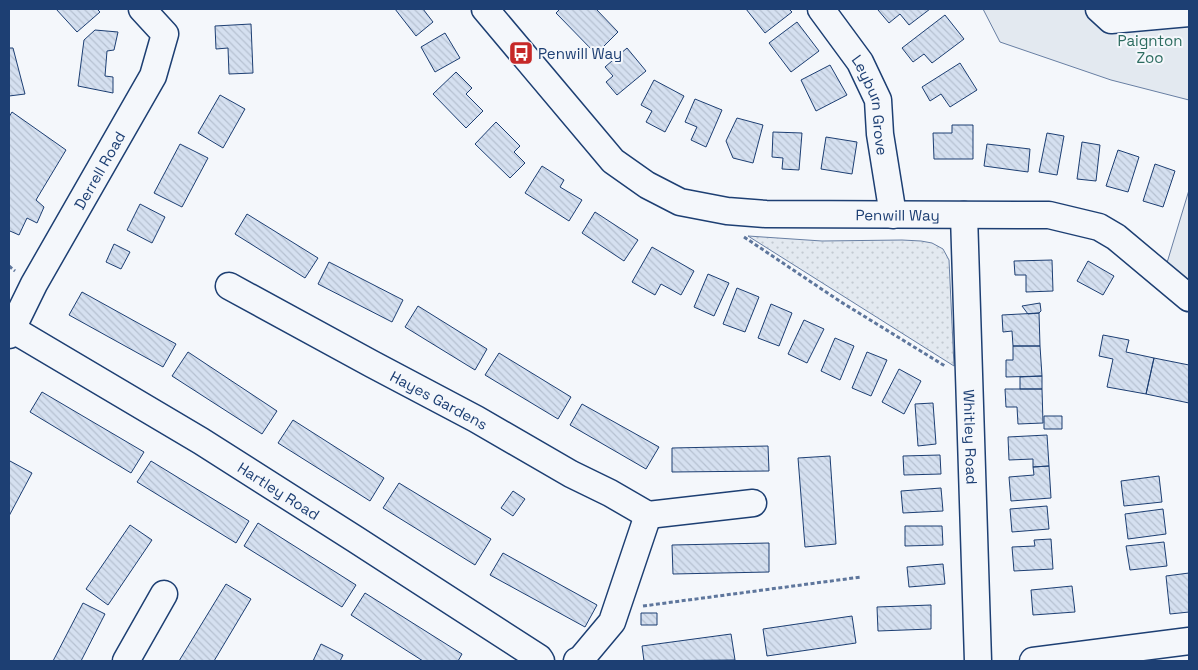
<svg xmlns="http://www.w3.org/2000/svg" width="1198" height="670" font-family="'Space Grotesk',sans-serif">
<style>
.grass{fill:url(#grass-dots);stroke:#687fa3}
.park{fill:#e3e9f0;stroke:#687fa3}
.building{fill:url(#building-back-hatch);stroke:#1d3f73}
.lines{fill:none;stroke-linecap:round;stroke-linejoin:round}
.minor-casing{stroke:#1d3f73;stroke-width:29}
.path{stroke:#5e769c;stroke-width:3;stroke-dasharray:4 2.5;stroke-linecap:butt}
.minor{stroke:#f4f7fb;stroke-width:26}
.labels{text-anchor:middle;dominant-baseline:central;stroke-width:4;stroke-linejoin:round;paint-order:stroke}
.park-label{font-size:15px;fill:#2c6c60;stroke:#f4f7fb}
.poi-label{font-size:15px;fill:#1d3f73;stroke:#f4f7fb;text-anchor:start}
.street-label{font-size:15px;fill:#1d3f73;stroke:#f4f7fb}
</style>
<defs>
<pattern id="grass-dots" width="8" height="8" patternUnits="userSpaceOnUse" patternTransform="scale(1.25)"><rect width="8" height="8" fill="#e3e9f0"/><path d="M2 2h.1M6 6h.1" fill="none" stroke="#c2c9d1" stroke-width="1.8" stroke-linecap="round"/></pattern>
<pattern id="building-back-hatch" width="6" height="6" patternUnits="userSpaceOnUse" patternTransform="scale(1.25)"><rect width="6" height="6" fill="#d5e0f0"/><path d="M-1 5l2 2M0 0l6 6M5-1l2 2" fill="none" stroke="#b6c1d1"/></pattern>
</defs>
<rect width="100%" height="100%" fill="#f4f7fb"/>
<!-- grass -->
<path class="grass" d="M 748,236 L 822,241 L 902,240 L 921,241 L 932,243 L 943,249 L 949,260 L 954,366 Z"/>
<!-- park -->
<path class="park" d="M 983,9 L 1189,9 L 1189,100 L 1111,80 L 1000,42 Z
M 1189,190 L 1189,298 L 1163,276 Z"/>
<!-- building -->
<path class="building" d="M 56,9 L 97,9 L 100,12 L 77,32 Z
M 395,9 L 423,9 L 433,22 L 416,36 Z
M 560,9 L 596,9 L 618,32 L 596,54 L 556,13 Z
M 746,9 L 789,9 L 792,12 L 765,33 Z
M 880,9 L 930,9 L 909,25 L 900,14 L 889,23 L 878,10 Z
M 945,15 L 964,39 L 932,63 L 924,54 L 913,62 L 902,48 Z
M 797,22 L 819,51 L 791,72 L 769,43 Z
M 251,24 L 253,73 L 229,74 L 228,48 L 216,49 L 215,26 Z
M 95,30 L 118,32 L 114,50 L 107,51 L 105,76 L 113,77 L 113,93 L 78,86 L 84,40 Z
M 445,33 L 460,58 L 435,72 L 421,47 Z
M 9,48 L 13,48 L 25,94 L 9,96 Z
M 627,48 L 646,71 L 617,95 L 606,82 L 613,76 L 605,67 Z
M 960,63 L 977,90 L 950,107 L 941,94 L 930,101 L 922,87 Z
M 830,65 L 847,95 L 816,111 L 801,80 Z
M 456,72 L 472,88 L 466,94 L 483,111 L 466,128 L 433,94 Z
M 654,80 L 684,96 L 665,132 L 646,122 L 652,111 L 641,105 Z
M 220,95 L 245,109 L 223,148 L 198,133 Z
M 695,99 L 722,110 L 706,147 L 691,140 L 697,127 L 685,122 Z
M 12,112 L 66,150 L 36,200 L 44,207 L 37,223 L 27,218 L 19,235 L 10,231 L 9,233 L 9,117 Z
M 737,118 L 763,125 L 753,163 L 733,158 L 726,141 Z
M 496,122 L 520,146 L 514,152 L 525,163 L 510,178 L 475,144 Z
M 952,125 L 973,125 L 973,159 L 934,159 L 933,133 L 952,133 Z
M 773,132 L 802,133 L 799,170 L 782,169 L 783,158 L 772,157 Z
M 1047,133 L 1064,136 L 1057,175 L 1039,172 Z
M 826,137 L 857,142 L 852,174 L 821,169 Z
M 1082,142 L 1100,145 L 1096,181 L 1077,179 Z
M 180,144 L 208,158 L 182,207 L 154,193 Z
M 987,144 L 1030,149 L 1028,172 L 984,166 Z
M 1118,150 L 1139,157 L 1128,192 L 1106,186 Z
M 1155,164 L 1175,171 L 1163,207 L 1143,201 Z
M 542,166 L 564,180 L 560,187 L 582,200 L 569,221 L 525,193 Z
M 140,204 L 165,217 L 152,243 L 127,230 Z
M 595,212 L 638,240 L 624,261 L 582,233 Z
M 247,214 L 318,258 L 305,278 L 235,234 Z
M 114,244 L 130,252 L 121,269 L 106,262 Z
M 652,247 L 694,271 L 681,295 L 661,284 L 655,295 L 632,282 Z
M 1052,260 L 1053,291 L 1026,292 L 1026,275 L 1015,275 L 1014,261 Z
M 1088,261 L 1114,276 L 1103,295 L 1077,281 Z
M 329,262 L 403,300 L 392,322 L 318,284 Z
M 708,274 L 729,283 L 714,316 L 694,307 Z
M 737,288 L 759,297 L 745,332 L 723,324 Z
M 82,292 L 176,344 L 163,367 L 69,315 Z
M 1040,303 L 1041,311 L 1039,313 L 1028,314 L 1022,306 Z
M 771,304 L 792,313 L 779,346 L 758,338 Z
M 418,306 L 487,349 L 475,370 L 405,327 Z
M 1039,313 L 1040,346 L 1013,346 L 1012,331 L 1003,332 L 1002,315 Z
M 804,320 L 824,329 L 807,363 L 788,354 Z
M 1103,335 L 1129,340 L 1126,352 L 1154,358 L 1146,394 L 1107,387 L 1113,359 L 1099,356 Z
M 835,338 L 854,346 L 840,380 L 821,371 Z
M 1013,346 L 1040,346 L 1042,376 L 1006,377 L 1006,360 L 1013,360 Z
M 188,352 L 277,411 L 262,434 L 172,376 Z
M 867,352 L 887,360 L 871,396 L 852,388 Z
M 499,353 L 571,397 L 558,419 L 485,375 Z
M 1154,358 L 1189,365 L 1189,403 L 1146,394 Z
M 899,369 L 921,381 L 904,414 L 882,402 Z
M 1042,376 L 1042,389 L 1020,389 L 1020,377 Z
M 1005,389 L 1042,389 L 1043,423 L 1018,424 L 1017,407 L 1006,407 Z
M 42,392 L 144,452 L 131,473 L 30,412 Z
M 933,403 L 936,444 L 918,446 L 915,404 Z
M 582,404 L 659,447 L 646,469 L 570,425 Z
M 1044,416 L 1062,416 L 1062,429 L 1044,429 Z
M 293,420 L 384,478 L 370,501 L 278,443 Z
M 1047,435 L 1049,466 L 1033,467 L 1033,459 L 1009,460 L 1008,437 Z
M 768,446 L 769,471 L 672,472 L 672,448 Z
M 940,455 L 941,474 L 904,475 L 903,456 Z
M 830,456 L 836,544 L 805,547 L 798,458 Z
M 10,461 L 32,473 L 9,516 L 9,463 Z
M 151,461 L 249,521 L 236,543 L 137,482 Z
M 1049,466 L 1051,498 L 1011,501 L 1009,477 L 1034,475 L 1033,467 Z
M 1159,476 L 1162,502 L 1124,506 L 1121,481 Z
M 399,483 L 491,539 L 475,565 L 383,508 Z
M 941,488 L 943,511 L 903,513 L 901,491 Z
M 513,491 L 525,499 L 513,516 L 501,508 Z
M 1047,506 L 1049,529 L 1012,532 L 1010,509 Z
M 1163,509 L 1166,534 L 1128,539 L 1125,514 Z
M 258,523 L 356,585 L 342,607 L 244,546 Z
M 130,525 L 152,540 L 108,605 L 86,589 Z
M 905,526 L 942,526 L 943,545 L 905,546 Z
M 1051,539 L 1053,569 L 1014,571 L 1012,547 L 1035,546 L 1034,540 Z
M 1164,542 L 1167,566 L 1130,570 L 1126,546 Z
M 769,543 L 769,572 L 673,574 L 672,545 Z
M 503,553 L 597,605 L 585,627 L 490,575 Z
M 943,564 L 945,584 L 909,587 L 907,567 Z
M 1189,573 L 1189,612 L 1170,614 L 1166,576 Z
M 226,584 L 251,599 L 214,661 L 179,661 Z
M 1072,586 L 1075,612 L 1033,615 L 1031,590 Z
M 365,593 L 462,654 L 458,661 L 423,661 L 351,615 Z
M 83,603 L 105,614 L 81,661 L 53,661 Z
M 931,605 L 931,629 L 878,631 L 877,607 Z
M 641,613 L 657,613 L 657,625 L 641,625 Z
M 852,616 L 856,643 L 767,656 L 763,629 Z
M 731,634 L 735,660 L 644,661 L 642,646 Z
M 321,644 L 343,655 L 340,661 L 313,661 Z"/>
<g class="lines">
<defs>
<g id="minor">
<path id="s1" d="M 485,9 L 613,161 L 647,185 L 680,202 L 727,211 L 766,214 L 1049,215 L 1099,227 L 1116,237 L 1189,298"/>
<path id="s2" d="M 821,9 L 860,62 L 878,100 L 880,134 L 893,215"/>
<path d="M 1099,9 L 1111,20 L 1189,13"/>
<path id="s3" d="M 964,215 L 978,661"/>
<path id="s4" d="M 229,286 L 372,364 L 476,419 L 571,474 L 610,493 L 648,515 L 753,503"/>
<path id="s5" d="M 12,329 L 201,441 L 355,539 L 539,658 L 541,661"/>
<path id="s6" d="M 9,335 L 34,284 L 153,76 L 165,34 L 142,9"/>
<path d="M 126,661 L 164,594"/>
<path d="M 577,661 L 581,659 L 612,622 L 648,515"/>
<path d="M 1033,661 L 1189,641"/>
</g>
</defs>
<!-- minor casing -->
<use href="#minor" class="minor-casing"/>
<!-- path -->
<path class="path" d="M 744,237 L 841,302 L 945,366
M 9,266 L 15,271
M 643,606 L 861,577"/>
<!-- minor -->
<use href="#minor" class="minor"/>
</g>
<!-- icons -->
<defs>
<symbol id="bus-square" viewBox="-11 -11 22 22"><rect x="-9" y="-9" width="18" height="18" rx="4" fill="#c62828" stroke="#f4f7fb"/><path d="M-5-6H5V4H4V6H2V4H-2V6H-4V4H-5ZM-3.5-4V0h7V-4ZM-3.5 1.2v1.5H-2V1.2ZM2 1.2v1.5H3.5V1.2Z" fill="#fff"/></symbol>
</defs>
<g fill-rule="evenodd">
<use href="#bus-square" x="507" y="39" width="28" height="28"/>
</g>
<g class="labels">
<!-- park labels -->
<g class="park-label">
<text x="1150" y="40">Paignton<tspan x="1150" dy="17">Zoo</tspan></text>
</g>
<!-- poi labels -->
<g class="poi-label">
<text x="538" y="53">Penwill Way</text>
</g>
<!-- street labels -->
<g class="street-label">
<text stroke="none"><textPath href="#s2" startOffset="111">Leyburn Grove</textPath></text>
<text stroke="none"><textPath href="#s6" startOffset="188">Derrell Road</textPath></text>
<text stroke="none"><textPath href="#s1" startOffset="496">Penwill Way</textPath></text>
<text stroke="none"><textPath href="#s4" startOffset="239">Hayes Gardens</textPath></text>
<text stroke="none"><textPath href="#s3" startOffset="222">Whitley Road</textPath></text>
<text stroke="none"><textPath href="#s5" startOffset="312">Hartley Road</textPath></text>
</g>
</g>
<!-- border -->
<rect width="1198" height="670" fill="none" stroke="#1d3f73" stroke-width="20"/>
</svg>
